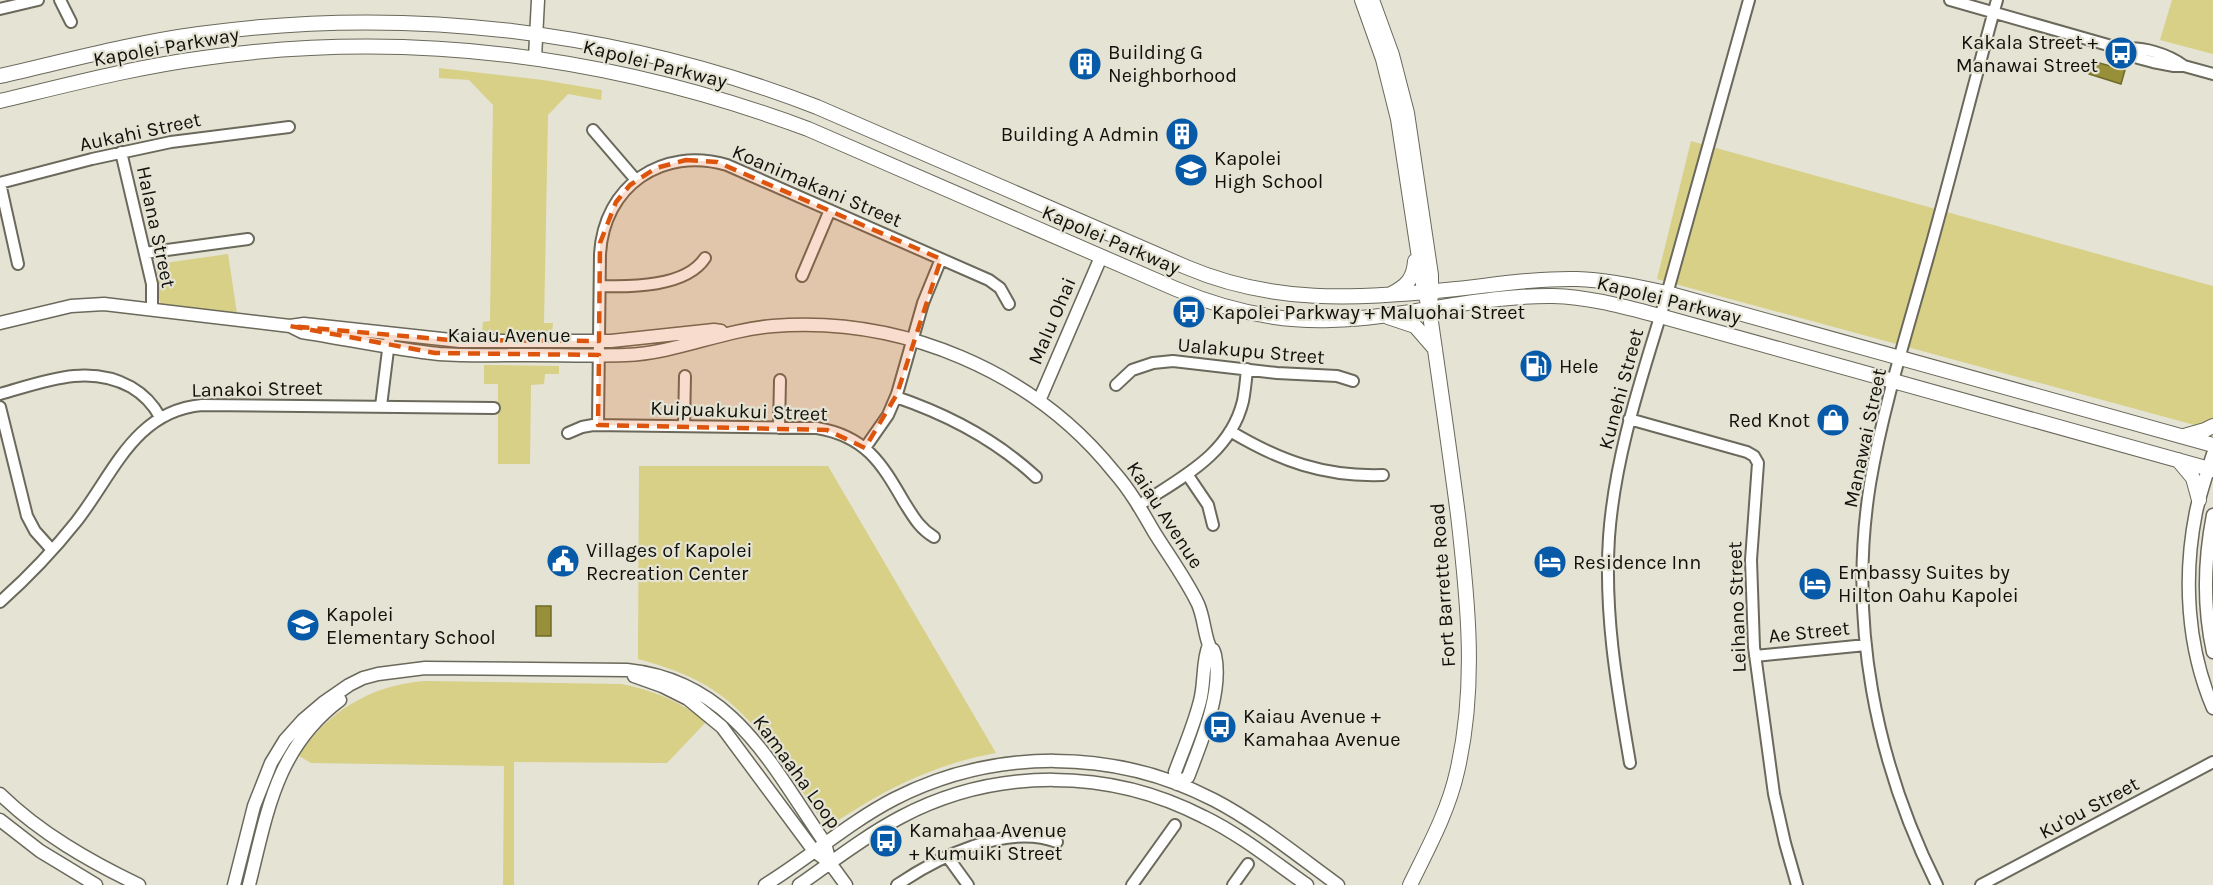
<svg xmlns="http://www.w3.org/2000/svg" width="2213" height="885" font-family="Karla,sans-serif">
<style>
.green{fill:#d7d086}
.water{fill:#989039;stroke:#706a2b;stroke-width:1.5}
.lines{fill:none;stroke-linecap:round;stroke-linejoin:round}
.minor-casing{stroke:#6a695b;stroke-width:14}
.tertiary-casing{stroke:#6a695b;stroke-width:15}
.secondary-casing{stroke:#6a695b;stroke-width:16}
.minor{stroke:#fff;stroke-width:10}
.tertiary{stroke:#fff;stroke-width:12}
.secondary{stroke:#fff;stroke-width:14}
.marked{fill:#dd550c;fill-opacity:0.2;stroke:#dd550c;stroke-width:4.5;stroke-dasharray:12 8;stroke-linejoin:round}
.labels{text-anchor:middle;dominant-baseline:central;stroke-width:4.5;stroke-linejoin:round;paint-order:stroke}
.poi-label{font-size:20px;fill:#11100b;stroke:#e4e3d4;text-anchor:start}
.street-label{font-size:20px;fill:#11100b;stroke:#e4e3d4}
</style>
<rect width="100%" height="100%" fill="#e4e3d4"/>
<!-- green -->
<path class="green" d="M 2172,0 L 2213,0 L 2213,54 L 2160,40 Z
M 439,68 L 543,80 L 602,90 L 601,100 L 568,94 L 548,115 L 544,323 L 553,323 L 552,333 L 561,334 L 561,343 L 473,342 L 473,331 L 482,331 L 483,322 L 490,321 L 493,105 L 469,80 L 439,78 Z
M 1691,141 L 2213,286 L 2213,430 L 1657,279 Z
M 228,254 L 238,320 L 161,305 C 157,291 150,271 165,263 Z
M 484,365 L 559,366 L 559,374 L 545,374 L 544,384 L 531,385 L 530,464 L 498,464 L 498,384 L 484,384 Z
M 639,466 L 828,466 L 996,753 C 933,764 879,792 827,828 C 791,777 756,711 698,681 C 679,671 659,665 638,659 Z
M 425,681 L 621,684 C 654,690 681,702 706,722 L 667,763 L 514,762 L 514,885 L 503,885 L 504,766 L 311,763 L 299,756 C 327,711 372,685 425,681 Z"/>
<!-- water -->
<path class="water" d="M 2092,61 L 2125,70 L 2121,84 L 2089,74 Z
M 536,606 L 551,606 L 551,636 L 536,636 Z"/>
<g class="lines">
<defs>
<path id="minor" d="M 60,0 L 71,22
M 1950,0 L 2122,49 L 2138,58 L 2153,62 L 2174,66 L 2184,66 L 2213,74
M 0,9 L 38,0
M 2122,49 C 2142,46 2168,54 2184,66
M 593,130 L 636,180
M 121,152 L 152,284 L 152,310
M 0,183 L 92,159 L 171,142 L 289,127
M 0,183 L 18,264
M 145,253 L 248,239
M 802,276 L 830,210
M 600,286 C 631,287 686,287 705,258
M 1116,385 L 1132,370 L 1153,363 L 1173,361 L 1277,373 L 1337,376 L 1353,381
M 0,394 C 43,382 88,363 131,387 C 143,394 153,404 160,417
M 896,397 C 949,415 995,439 1036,477
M 381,406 L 390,334
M 0,407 L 27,516 L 35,531 L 52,550
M 1629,419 L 1747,452 L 1754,456 L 1758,463 L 1751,560 L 1754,647 L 1774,794 L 1785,843 L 1797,885
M 598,425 L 600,254 C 604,186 662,146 727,165 L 989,280 L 1000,288 L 1009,304
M 684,426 L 685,376
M 779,428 L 780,380
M 1230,431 C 1280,461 1324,477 1383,475
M 568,433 L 582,427 L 593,425 L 817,428 C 865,436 881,462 904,502 C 913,516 919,528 934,537
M 865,448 L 888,415 L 897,394 L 923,303 L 941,259
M 1187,474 L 1208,505 L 1213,525
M 1138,506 C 1180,478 1230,455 1243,401 C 1245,391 1246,380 1247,369
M 0,602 C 27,578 53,551 76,522 C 113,475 134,411 202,405 L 494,408
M 1755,656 L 1866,645
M 1630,763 C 1617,687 1604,614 1609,537 C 1615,453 1643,374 1667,294 C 1695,196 1721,98 1749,0
M 947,856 L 968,885
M 897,885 C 938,857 1007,823 1057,842
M 1132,885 L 1175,825
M 1233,885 L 1248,864
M 1937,885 C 1875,761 1848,622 1870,484 C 1883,407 1907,332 1928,257 C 1952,172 1973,86 1997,0
M 1981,885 L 2213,762"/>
<path id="tertiary" d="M 535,58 L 538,0
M 0,323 L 71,306 L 104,304 L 290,326 L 304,324 L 460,341 L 611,341 L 714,330 L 721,331
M 290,326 L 302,332 C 347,339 393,349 439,354 C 469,356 499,355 529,355 C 561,355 593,356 626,355 C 676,353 723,330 773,326 C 902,316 1033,371 1114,472 C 1130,490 1142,511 1154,532 C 1169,556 1186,579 1198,604 C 1204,618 1204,632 1209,645 C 1213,655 1212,644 1215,655 C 1223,693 1201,742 1188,777 L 1177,784
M 1039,401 L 1101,257
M 2213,454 C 2207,473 2200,493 2196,512 C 2183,577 2187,647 2213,708
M 2213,515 C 2204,561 2203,606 2213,652
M 634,676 L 662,686 L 688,699 L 722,727 L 814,851 L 830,863 L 846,885
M 1177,784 L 1175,772 C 1184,748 1194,725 1200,701 C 1205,683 1202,661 1209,645
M 0,794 C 40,833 89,861 139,885
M 0,820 L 40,851 L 96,885
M 234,885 L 254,806 L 271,763 L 285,740 L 303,720 L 323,703 L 349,685 L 363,678 L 378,674 L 425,668 L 627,670 C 733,681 771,765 825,843 L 830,863
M 249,885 C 267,813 276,748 340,700
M 765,885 C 809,858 848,823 894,799 C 994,748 1114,748 1214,800 C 1258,823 1298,856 1338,885
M 799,885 C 832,862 865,836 901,817 C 996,767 1110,768 1204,817 C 1241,835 1274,862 1307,885"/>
<path id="secondary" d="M 1362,0 L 1383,59 L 1398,119 L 1423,284 L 1429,308 C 1439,377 1449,446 1458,515 C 1468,601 1477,687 1457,772 C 1448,812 1428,848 1410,885
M 1372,0 L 1392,55 L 1407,113 L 1431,275 L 1431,297
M 0,76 C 66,61 132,43 199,34 C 408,5 621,31 817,107 L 1186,267 C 1273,304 1354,299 1446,290 C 1489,286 1533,278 1577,279 C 1608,280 1637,287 1667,293 L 2213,445
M 0,101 C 67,85 135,67 204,58 C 411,29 612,56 808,129 L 1176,289 C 1226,310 1277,322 1331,320 C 1405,318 1478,295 1553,296 C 1590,297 1625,307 1660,316 L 2213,470
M 1391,294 C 1407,286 1414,278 1415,261
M 1388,317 L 1415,326 L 1435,349
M 2184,436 L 2205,430 L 2213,426
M 2178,460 L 2193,478 L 2199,500"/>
</defs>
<!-- minor casing -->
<use href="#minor" class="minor-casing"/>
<!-- tertiary casing -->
<use href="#tertiary" class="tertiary-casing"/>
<!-- secondary casing -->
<use href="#secondary" class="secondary-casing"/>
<!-- minor -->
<use href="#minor" class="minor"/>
<!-- tertiary -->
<use href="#tertiary" class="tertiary"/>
<!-- secondary -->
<use href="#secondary" class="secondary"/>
</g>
<!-- marked area -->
<path class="marked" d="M 686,160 L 717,162 L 941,259 L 897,394 L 865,448 L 827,430 L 598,425 L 599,355 L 435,353 L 290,326 L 450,340 L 599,341 L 600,243 L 616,202 L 630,185 L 656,168 Z"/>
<!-- icons -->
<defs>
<symbol id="bus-disc" viewBox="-11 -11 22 22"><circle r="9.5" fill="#075aa8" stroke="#e4e3d4"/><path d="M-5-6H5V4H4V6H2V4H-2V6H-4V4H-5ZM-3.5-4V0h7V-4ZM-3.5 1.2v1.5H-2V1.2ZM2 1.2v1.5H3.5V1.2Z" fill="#fff"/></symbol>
<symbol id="building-disc" viewBox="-11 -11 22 22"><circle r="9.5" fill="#075aa8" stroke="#e4e3d4"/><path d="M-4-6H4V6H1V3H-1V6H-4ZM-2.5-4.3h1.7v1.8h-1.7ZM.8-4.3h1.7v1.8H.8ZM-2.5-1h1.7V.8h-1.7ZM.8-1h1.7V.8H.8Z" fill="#fff"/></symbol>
<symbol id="school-disc" viewBox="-11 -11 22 22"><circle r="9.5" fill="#075aa8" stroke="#e4e3d4"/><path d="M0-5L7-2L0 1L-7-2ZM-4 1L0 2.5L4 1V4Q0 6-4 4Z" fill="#fff"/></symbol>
<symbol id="fuel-disc" viewBox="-11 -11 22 22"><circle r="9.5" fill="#075aa8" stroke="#e4e3d4"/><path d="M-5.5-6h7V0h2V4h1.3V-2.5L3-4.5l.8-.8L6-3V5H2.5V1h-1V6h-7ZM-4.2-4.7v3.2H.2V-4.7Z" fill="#fff"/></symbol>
<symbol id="shop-disc" viewBox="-11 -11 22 22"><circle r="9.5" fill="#075aa8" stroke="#e4e3d4"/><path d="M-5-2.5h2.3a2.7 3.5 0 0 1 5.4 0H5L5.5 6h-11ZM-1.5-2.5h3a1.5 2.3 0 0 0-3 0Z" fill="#fff"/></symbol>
<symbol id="civic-disc" viewBox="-11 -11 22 22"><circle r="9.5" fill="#075aa8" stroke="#e4e3d4"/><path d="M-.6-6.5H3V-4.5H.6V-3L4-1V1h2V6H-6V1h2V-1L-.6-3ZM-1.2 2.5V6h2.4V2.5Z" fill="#fff"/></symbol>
<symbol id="hotel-disc" viewBox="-11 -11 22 22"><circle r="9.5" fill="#075aa8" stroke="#e4e3d4"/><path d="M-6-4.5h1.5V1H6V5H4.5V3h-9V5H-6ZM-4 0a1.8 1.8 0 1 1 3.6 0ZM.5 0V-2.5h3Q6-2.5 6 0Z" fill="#fff"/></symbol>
</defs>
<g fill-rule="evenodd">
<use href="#bus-disc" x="2102" y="34" width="38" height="38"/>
<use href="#building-disc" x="1066" y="45" width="38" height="38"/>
<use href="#building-disc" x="1163" y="115" width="38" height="38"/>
<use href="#school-disc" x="1172" y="151" width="38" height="38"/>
<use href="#bus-disc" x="1170" y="293" width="38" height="38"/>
<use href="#fuel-disc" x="1517" y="347" width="38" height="38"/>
<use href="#shop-disc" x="1814" y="401" width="38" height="38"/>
<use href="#civic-disc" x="544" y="542" width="38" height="38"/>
<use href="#hotel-disc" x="1531" y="543" width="38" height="38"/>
<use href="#hotel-disc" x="1796" y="565" width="38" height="38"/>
<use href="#school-disc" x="284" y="606" width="38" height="38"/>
<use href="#bus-disc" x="1201" y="708" width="38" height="38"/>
<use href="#bus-disc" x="867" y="822" width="38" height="38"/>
</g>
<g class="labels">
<!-- poi labels -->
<g class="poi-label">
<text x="2098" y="42" text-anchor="end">Kakala Street +<tspan x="2098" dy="23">Manawai Street</tspan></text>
<text x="1108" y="52">Building G<tspan x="1108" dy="23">Neighborhood</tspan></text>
<text x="1159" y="134" text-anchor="end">Building A Admin</text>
<text x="1214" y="158">Kapolei<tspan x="1214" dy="23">High School</tspan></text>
<text x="1212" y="312">Kapolei Parkway + Maluohai Street</text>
<text x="1559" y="366">Hele</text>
<text x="1810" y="420" text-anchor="end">Red Knot</text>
<text x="586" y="550">Villages of Kapolei<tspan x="586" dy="23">Recreation Center</tspan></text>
<text x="1573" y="562">Residence Inn</text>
<text x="1838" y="572">Embassy Suites by<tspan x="1838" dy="23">Hilton Oahu Kapolei</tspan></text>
<text x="326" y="614">Kapolei<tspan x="326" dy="23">Elementary School</tspan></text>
<text x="1243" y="716">Kaiau Avenue +<tspan x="1243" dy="23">Kamahaa Avenue</tspan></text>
<text x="909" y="830">Kamahaa Avenue<tspan x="909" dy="23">+ Kumuiki Street</tspan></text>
</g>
<!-- street labels -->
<g class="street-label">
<text transform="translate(166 47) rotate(-10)">Kapolei Parkway</text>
<text transform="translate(655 64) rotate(14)">Kapolei Parkway</text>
<text transform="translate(140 132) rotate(-12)">Aukahi Street</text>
<text transform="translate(817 186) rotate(23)">Koanimakani Street</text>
<text transform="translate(156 227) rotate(78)">Halana Street</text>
<text transform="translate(1111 240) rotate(23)">Kapolei Parkway</text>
<text transform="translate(1669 300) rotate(14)">Kapolei Parkway</text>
<text transform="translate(1052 321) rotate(-67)">Malu Ohai</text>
<text x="509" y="335">Kaiau Avenue</text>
<text transform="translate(1251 351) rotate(5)">Ualakupu Street</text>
<text transform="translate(257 389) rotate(-1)">Lanakoi Street</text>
<text transform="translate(1621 389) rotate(-75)">Kunehi Street</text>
<text transform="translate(739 411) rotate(2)">Kuipuakukui Street</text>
<text transform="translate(1865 438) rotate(-78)">Manawai Street</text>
<text transform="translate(1165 515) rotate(57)">Kaiau Avenue</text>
<text transform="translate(1443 585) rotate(-94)">Fort Barrette Road</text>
<text transform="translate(1737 607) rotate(-92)">Leihano Street</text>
<text transform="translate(1809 632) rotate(-6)">Ae Street</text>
<text transform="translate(797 772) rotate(54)">Kamaaha Loop</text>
<text transform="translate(2089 808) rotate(-28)">Ku'ou Street</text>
</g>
</g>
</svg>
